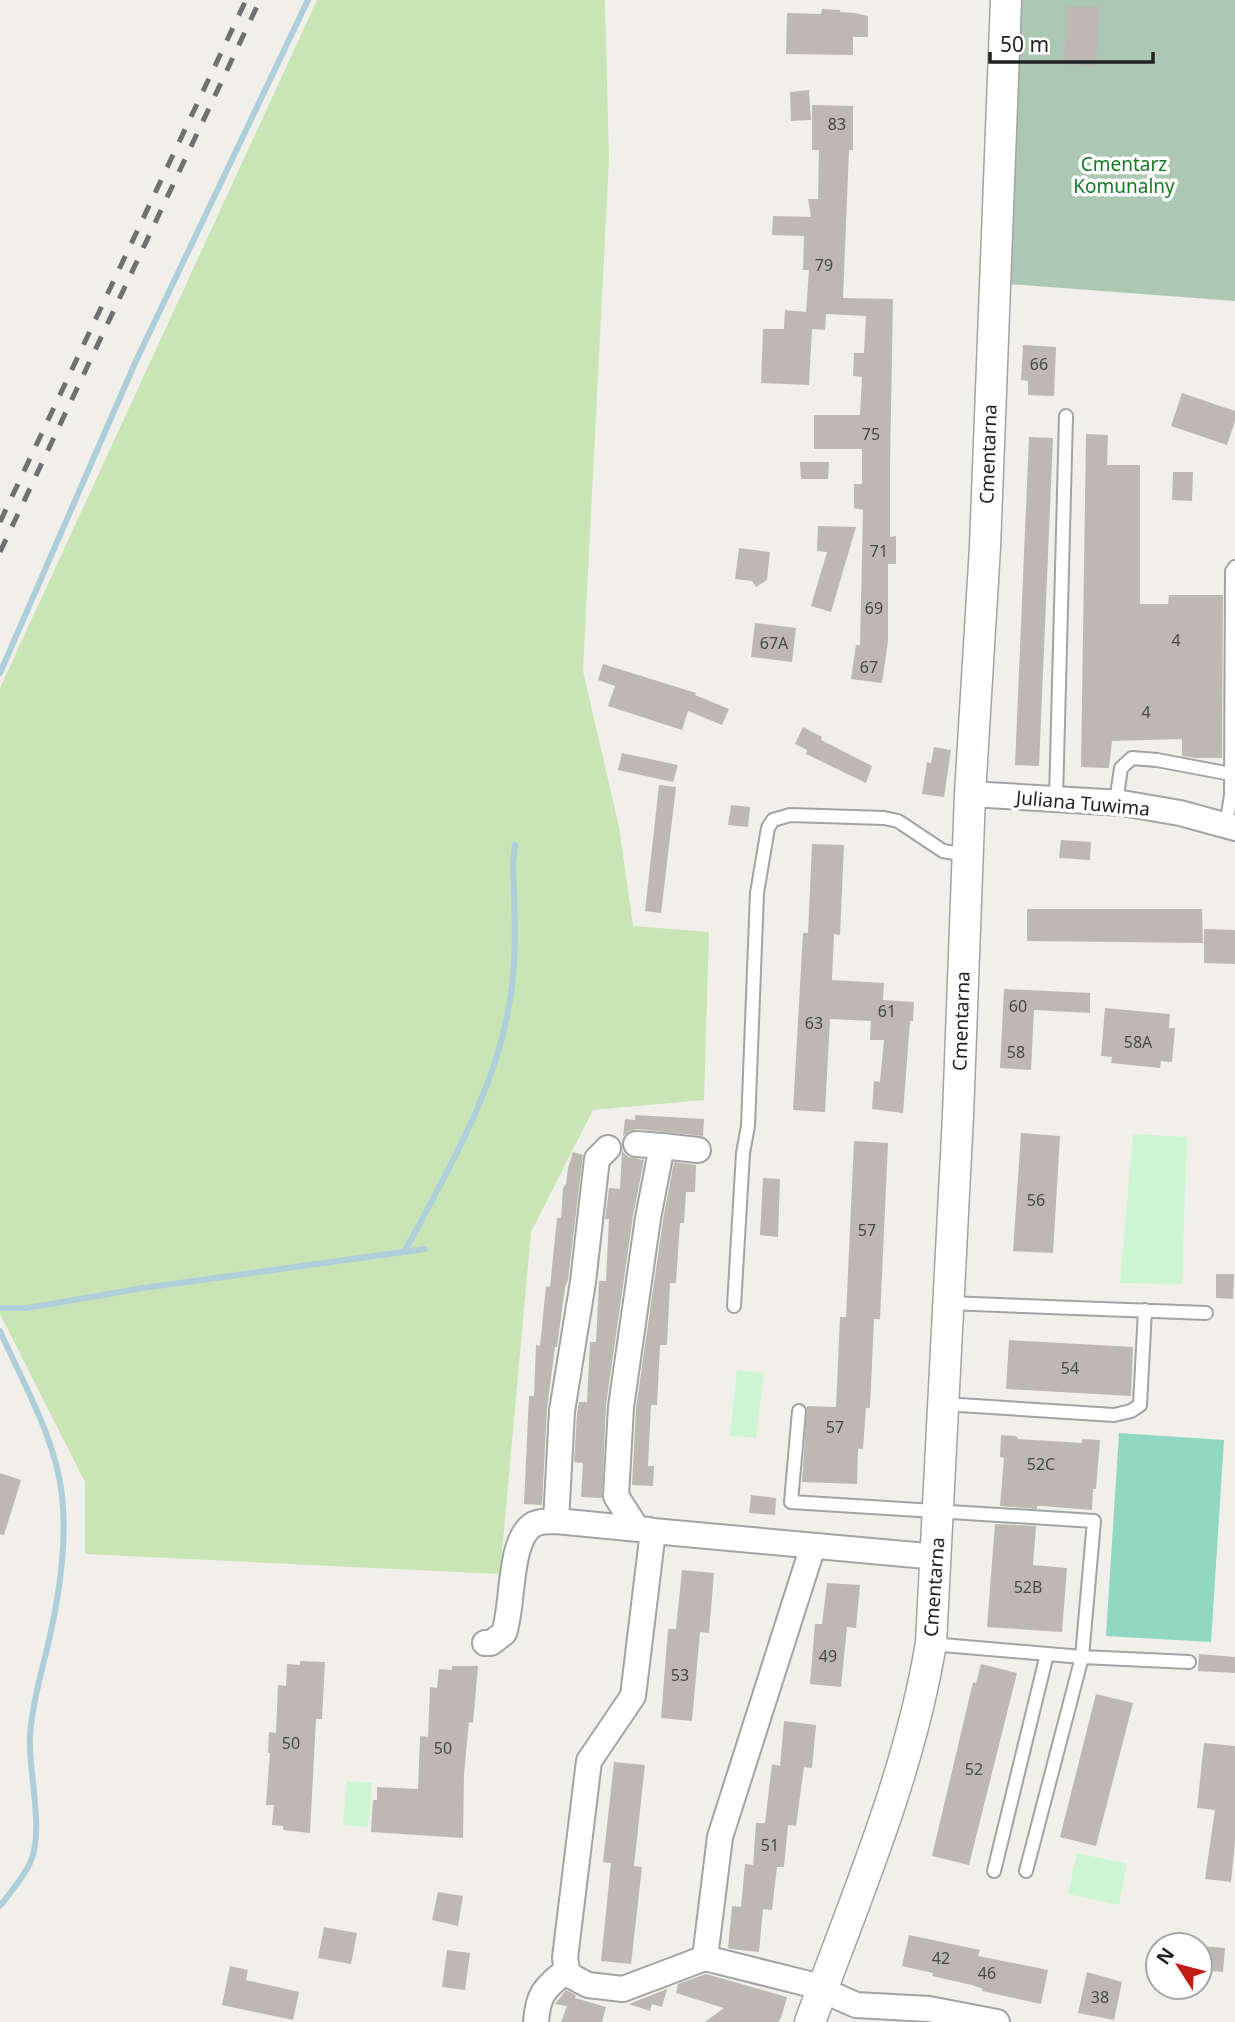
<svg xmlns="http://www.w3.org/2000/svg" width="1235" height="2022" font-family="'Noto Sans',sans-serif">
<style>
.grass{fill:#cae5b5}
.cemetery{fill:#adc8b2}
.park{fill:#ccf5d1}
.pitch{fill:#90d8bf}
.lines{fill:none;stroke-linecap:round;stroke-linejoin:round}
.stream{stroke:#aeceda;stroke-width:6}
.building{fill:#beb8b2}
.service-casing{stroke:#a3a3a3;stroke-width:16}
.minor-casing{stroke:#a3a3a3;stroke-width:28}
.tertiary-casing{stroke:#a3a3a3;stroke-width:33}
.service{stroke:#fff;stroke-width:12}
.minor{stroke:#fff;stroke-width:24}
.tertiary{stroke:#fff;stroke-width:30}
.rail{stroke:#707070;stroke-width:5;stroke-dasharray:14 14;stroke-linecap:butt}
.labels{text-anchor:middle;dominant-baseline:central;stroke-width:7;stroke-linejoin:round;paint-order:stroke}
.number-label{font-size:16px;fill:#494846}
.park-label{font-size:19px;fill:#177824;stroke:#fff}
.street-label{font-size:19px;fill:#222;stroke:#fff}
</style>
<rect width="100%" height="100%" fill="#f1efe9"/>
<!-- grass -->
<path class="grass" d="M 317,0 L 605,0 L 609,160 L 583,671 L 619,827 L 633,926 L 709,932 L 704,1100 L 593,1110 L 531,1232 L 500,1574 L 85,1554 L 85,1482 L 0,1314 L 0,688 Z"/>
<!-- cemetery -->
<path class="cemetery" d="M 1022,0 L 1235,0 L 1235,301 L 1008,284 Z"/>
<!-- park -->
<path class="park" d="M 1133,1134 L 1187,1137 L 1182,1284 L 1120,1283 Z
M 737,1370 L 764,1373 L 756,1438 L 730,1435 Z
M 347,1781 L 372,1783 L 368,1827 L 343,1825 Z
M 1077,1853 L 1127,1864 L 1119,1905 L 1068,1894 Z"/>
<!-- pitch -->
<path class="pitch" d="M 1119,1433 L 1224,1440 L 1211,1642 L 1106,1636 Z"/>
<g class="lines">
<!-- stream -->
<path class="stream" d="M 0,673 L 135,363 L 308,0
M 405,1251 C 449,1168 501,1082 512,986 C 517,945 514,904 513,863 L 515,845
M 0,1308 L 27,1308 L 143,1288 L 425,1249
M 0,1331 C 23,1383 55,1437 62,1495 C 66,1532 62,1574 55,1611 C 48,1653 33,1693 30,1736 C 28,1772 45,1831 30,1863 C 23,1878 10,1893 0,1906"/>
</g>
<!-- building -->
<path class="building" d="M 1067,6 L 1099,7 L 1096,66 L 1064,64 Z
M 822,9 L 840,10 L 840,12 L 855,13 L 868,16 L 868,37 L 853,37 L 853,55 L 786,54 L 787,13 L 821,14 Z
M 809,90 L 811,120 L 791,121 L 790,92 Z
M 812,105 L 853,106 L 853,150 L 849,150 L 843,298 L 893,299 L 890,466 L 890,537 L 896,536 L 896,564 L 888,564 L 888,641 L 882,683 L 851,679 L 856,645 L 860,645 L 863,510 L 854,508 L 854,484 L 862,484 L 862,449 L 814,449 L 814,415 L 860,415 L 862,377 L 853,376 L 854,353 L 864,353 L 866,316 L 826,314 L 825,330 L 812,329 L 809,385 L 761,383 L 763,329 L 784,329 L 785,310 L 806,312 L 809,270 L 803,270 L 804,236 L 772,235 L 773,216 L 811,217 L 808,199 L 818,199 L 819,150 L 812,150 Z
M 1023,345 L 1056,347 L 1054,396 L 1028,395 L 1028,381 L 1021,380 Z
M 1182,393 L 1235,411 L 1235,421 L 1227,445 L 1171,426 Z
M 1086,434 L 1108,435 L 1107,465 L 1140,465 L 1140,604 L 1168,604 L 1169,595 L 1223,595 L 1222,758 L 1196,758 L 1182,756 L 1182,739 L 1112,741 L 1109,768 L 1081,767 Z
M 1029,437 L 1053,438 L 1039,766 L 1015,765 Z
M 800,462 L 829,462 L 828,479 L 801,479 Z
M 1173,472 L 1193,472 L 1192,501 L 1172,500 Z
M 818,526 L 856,527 L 831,612 L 811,606 L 827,552 L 817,551 Z
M 739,548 L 770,552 L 767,580 L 756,587 L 752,581 L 735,579 Z
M 755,623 L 796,628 L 792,662 L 751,657 Z
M 603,664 L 696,693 L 695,695 L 729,709 L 722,725 L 688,711 L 682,730 L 608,706 L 615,686 L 598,680 Z
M 803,727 L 822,737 L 821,740 L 872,766 L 866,783 L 806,754 L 807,750 L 795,744 Z
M 934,747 L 951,750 L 944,797 L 922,794 L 927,762 L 931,763 Z
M 622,753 L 678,765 L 673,782 L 618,770 Z
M 659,785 L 676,787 L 661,913 L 645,911 Z
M 731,805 L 750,807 L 748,827 L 728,825 Z
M 1061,840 L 1091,842 L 1090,860 L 1059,858 Z
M 812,844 L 844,845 L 840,935 L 834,934 L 832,980 L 884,983 L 883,1000 L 914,1002 L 913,1021 L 910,1021 L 903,1113 L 872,1109 L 874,1081 L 880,1082 L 884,1040 L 870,1040 L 871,1021 L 830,1019 L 825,1112 L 793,1110 L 803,933 L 808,933 Z
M 1027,909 L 1202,909 L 1203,943 L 1027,941 Z
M 1204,929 L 1235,930 L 1235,964 L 1204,963 Z
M 1004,989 L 1090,993 L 1090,1013 L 1034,1010 L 1031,1070 L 1000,1068 Z
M 1105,1008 L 1170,1014 L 1169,1028 L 1175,1028 L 1172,1062 L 1161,1061 L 1160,1068 L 1111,1063 L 1112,1057 L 1101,1056 Z
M 635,1115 L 704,1119 L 703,1136 L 637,1129 L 629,1131 L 623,1136 L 625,1119 L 635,1120 Z
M 1021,1133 L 1060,1136 L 1053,1253 L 1013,1251 Z
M 854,1141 L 888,1143 L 880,1319 L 874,1319 L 870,1408 L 866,1408 L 863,1449 L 858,1449 L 857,1484 L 802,1482 L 807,1406 L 836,1407 L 840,1317 L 846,1317 Z
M 622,1151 L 628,1157 L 644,1160 L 633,1216 L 606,1405 L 602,1498 L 581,1497 L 583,1463 L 574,1462 L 577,1413 L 579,1402 L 587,1402 L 590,1342 L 596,1342 L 599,1281 L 606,1281 L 609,1219 L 605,1219 L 609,1188 L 620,1189 Z
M 573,1152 L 583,1155 L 568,1280 L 565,1288 L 557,1347 L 555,1347 L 547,1409 L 542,1505 L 524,1504 L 529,1396 L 534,1396 L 536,1345 L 540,1346 L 546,1286 L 550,1287 L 557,1218 L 561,1218 L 563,1188 L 566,1184 L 568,1168 Z
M 674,1162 L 696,1165 L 695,1192 L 686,1192 L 684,1223 L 680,1223 L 676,1283 L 670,1283 L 667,1345 L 660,1345 L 657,1405 L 651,1405 L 648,1466 L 654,1466 L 653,1486 L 632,1485 L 636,1408 L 663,1220 Z
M 763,1178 L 780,1179 L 778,1237 L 760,1235 Z
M 1216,1274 L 1234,1274 L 1233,1299 L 1216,1298 Z
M 1009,1340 L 1133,1347 L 1131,1396 L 1006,1389 Z
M 1001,1435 L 1016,1436 L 1018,1439 L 1082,1443 L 1082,1439 L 1100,1440 L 1096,1489 L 1093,1489 L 1092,1510 L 1042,1506 L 1037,1506 L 1037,1509 L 1000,1506 L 1004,1458 L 1000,1457 Z
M 0,1473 L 21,1480 L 4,1535 L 0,1534 Z
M 751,1495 L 776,1498 L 775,1515 L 749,1513 Z
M 995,1524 L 1036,1526 L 1033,1565 L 1067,1568 L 1062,1632 L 987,1627 Z
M 682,1570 L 714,1573 L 709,1633 L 700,1632 L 692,1721 L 661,1718 L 668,1629 L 676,1629 Z
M 827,1583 L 860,1585 L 856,1628 L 847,1627 L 841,1687 L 810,1684 L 815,1624 L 822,1624 Z
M 1199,1654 L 1235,1657 L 1235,1673 L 1198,1671 Z
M 300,1661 L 325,1662 L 322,1719 L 316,1719 L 310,1833 L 283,1830 L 283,1826 L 272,1825 L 274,1805 L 266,1805 L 270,1753 L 268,1753 L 269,1732 L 276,1733 L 278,1685 L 286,1686 L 287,1664 L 300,1665 Z
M 981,1664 L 1017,1673 L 969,1865 L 932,1856 L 973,1682 L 976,1683 Z
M 452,1666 L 478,1666 L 473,1723 L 469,1722 L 464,1774 L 463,1838 L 371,1832 L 373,1800 L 377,1800 L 377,1787 L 418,1789 L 420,1736 L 428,1737 L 430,1687 L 437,1688 L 439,1669 L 452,1670 Z
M 1096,1694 L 1133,1703 L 1096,1846 L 1060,1837 Z
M 784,1721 L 816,1725 L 812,1768 L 804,1767 L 796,1826 L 788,1825 L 784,1867 L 777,1867 L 772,1910 L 763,1909 L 759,1952 L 731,1949 L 728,1948 L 732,1906 L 741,1907 L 745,1864 L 753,1865 L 756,1823 L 765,1823 L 772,1764 L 780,1766 Z
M 1204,1743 L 1235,1746 L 1235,1842 L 1231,1882 L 1205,1879 L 1215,1810 L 1197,1808 Z
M 614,1762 L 645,1765 L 634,1866 L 642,1867 L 631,1964 L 601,1961 L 611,1863 L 603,1862 Z
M 438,1892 L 463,1896 L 458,1926 L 432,1920 Z
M 324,1927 L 357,1933 L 351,1964 L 318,1958 Z
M 909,1935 L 980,1950 L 978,1956 L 1048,1970 L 1041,2004 L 982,1991 L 983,1989 L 972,1985 L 932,1976 L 933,1973 L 902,1966 Z
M 1200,1946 L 1225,1948 L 1223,1972 L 1200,1970 Z
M 447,1950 L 470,1953 L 465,1990 L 442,1987 Z
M 230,1966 L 248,1970 L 246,1980 L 299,1992 L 293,2020 L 222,2005 Z
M 1087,1972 L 1122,1982 L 1114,2020 L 1078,2013 Z
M 706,1974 L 787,1997 L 781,2018 L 778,2022 L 705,2022 L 724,2008 L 676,1993 L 678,1984 Z
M 667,1989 L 662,2007 L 652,2004 L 650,2011 L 629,2004 Z
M 566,1990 L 576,1995 L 575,1998 L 606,2007 L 602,2022 L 561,2022 L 567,2006 L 555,2004 Z"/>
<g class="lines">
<defs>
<path id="service" d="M 1056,799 L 1066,416
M 1116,802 L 1121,768 L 1132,758 L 1157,760 L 1231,774
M 1226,826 L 1231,795 L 1232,571 L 1235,567
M 948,1303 L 1206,1313
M 734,1306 L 743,1153 L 748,1126 L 757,893 L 768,828 L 773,820 L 790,815 L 884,818 L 898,821 L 943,851 L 967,855
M 944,1404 L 1114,1415 L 1131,1411 L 1140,1405 L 1145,1310
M 799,1411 L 791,1502 L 1094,1521 L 1082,1657 L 1189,1662
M 931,1644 L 1082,1657 L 1026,1871
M 994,1871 L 1047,1654"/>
<path id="minor" d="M 970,794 L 1122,803 L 1180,813 L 1235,828
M 636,1144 L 662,1146
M 556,1521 L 562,1411 L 583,1282 L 597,1159 L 608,1148
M 637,1529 L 616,1496 L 621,1407 L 648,1218 L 662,1146 L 698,1150
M 937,1557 L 653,1531 L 633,1696 L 589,1761 L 565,1958 L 567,1970 L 571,1976 L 588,1985 L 623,1989 L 705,1958 L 809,1984 L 856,2005 L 929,2009 L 997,2022
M 485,1643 L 491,1643 L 504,1633 C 514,1605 508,1539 534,1524 C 541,1521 548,1521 556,1521 L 649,1530
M 705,1958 L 720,1837 L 813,1546
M 536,2022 C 538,1993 545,1988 567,1970"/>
<path id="tertiary" d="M 810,2022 C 856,1897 909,1776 931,1643 L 958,1115 L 970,794 L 985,547 L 1006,0"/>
</defs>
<!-- service casing -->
<use href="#service" class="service-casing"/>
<!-- minor casing -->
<use href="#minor" class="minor-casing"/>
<!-- tertiary casing -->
<use href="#tertiary" class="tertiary-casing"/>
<!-- service -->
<use href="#service" class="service"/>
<!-- minor -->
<use href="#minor" class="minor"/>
<!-- tertiary -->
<use href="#tertiary" class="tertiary"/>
<!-- rail -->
<path class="rail" d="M 0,522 L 246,0
M 0,552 L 260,0"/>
</g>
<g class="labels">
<!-- number labels -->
<g class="number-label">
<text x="837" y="124">83</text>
<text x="824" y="265">79</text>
<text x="1039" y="364">66</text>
<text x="871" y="434">75</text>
<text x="879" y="551">71</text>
<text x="874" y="608">69</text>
<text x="1176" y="640">4</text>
<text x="774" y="643">67A</text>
<text x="869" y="667">67</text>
<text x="1146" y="712">4</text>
<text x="1018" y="1006">60</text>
<text x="887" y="1011">61</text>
<text x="814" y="1023">63</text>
<text x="1138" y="1042">58A</text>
<text x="1016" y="1052">58</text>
<text x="1036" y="1200">56</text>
<text x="867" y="1230">57</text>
<text x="1070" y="1368">54</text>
<text x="835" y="1427">57</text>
<text x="1041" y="1464">52C</text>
<text x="1028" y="1587">52B</text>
<text x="828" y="1656">49</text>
<text x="680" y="1675">53</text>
<text x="291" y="1743">50</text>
<text x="443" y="1748">50</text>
<text x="974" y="1769">52</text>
<text x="770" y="1845">51</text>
<text x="941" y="1958">42</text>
<text x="987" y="1973">46</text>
<text x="1100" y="1997">38</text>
</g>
<!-- park labels -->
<g class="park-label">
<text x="1124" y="164">Cmentarz<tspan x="1124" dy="22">Komunalny</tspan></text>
</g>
<!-- street labels -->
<g class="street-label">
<text transform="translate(988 454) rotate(-88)">Cmentarna</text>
<text transform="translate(1083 803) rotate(5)">Juliana Tuwima</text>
<text transform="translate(961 1021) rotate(-88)">Cmentarna</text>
<text transform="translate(934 1587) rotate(-86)">Cmentarna</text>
</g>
</g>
<!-- north arrow -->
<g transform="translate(1179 1966) rotate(306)"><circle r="33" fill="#ffffff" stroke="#a7a7a7" stroke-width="2"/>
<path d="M0-5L12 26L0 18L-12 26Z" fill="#c01d14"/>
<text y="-10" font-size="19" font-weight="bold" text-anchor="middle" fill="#222222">N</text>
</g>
<!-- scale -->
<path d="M990 52v10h163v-10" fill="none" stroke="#222222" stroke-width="3.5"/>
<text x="1000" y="52" font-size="21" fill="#222222" stroke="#ffffff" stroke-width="5" paint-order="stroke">50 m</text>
</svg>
